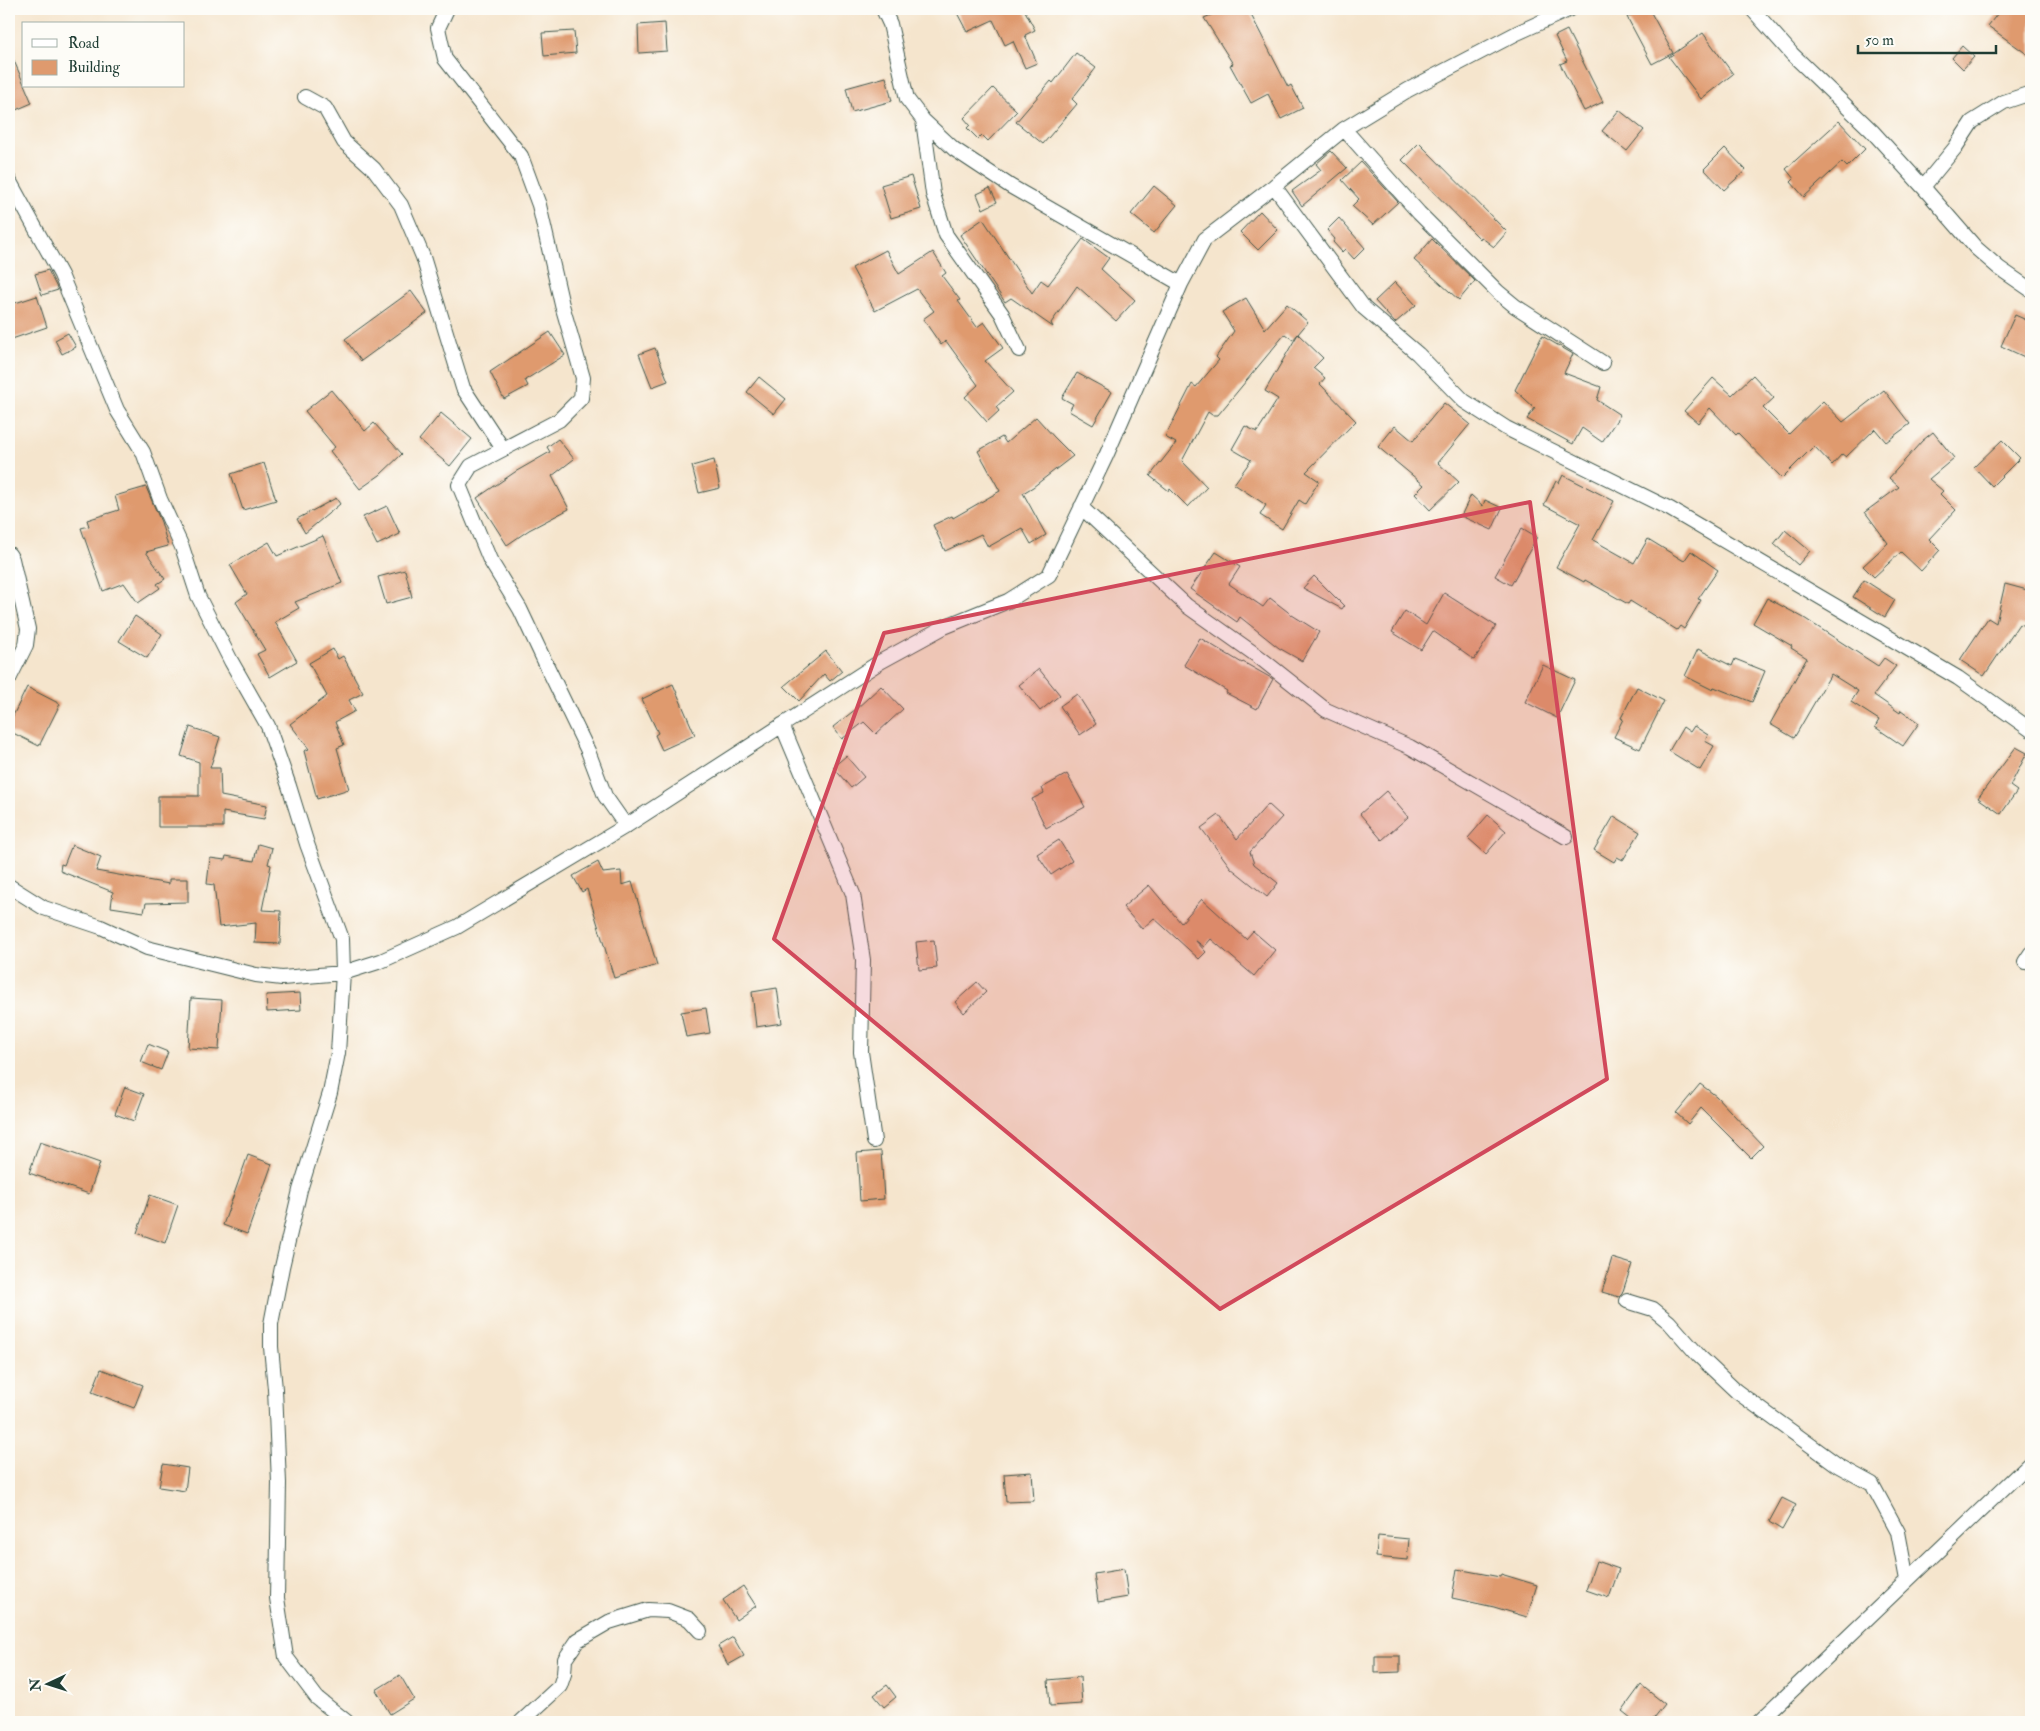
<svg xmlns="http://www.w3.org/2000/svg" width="2040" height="1731" font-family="'IM FELL Double Pica',serif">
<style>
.building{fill:#df9a6e}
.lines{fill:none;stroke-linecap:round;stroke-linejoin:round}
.street-casing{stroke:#3f564b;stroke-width:16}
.street{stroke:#fff;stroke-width:14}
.marked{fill:#d1495b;fill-opacity:0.2;stroke:#d1495b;stroke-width:4;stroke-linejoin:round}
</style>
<rect width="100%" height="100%" fill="#fdfcf7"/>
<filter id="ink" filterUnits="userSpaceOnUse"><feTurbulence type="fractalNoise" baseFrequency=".02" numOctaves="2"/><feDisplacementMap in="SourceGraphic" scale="10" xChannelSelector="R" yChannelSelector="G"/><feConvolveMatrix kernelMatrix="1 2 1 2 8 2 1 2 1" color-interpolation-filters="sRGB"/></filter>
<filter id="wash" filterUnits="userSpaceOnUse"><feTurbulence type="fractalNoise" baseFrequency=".0096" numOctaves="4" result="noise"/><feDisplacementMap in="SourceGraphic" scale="20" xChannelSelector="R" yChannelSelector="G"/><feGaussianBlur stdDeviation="1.12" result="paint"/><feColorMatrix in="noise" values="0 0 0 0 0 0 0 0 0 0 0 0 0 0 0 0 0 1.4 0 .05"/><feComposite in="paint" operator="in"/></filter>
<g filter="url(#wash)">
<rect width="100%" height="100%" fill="#f5e5cd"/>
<g id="blocks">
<!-- building -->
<path class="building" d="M 955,9 L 1024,9 L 1035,30 L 1025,35 L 1037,63 L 1025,68 L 1013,41 L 1005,45 L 993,20 L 967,32 Z
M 1225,9 L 1248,9 L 1288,87 L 1291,85 L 1303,108 L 1281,119 L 1268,94 L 1251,103 L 1230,65 L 1233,64 L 1204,18 Z
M 1643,9 L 1649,9 L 1673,53 L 1652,64 L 1627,17 Z
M 2001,9 L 2031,9 L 2031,57 L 1988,26 Z
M 665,23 L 667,51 L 639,53 L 638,25 Z
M 1567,30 L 1603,102 L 1584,111 L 1560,64 L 1567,61 L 1555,36 Z
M 574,31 L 576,53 L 544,56 L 542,33 Z
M 1703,33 L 1733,74 L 1701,99 L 1669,57 Z
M 1962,46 L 1974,57 L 1963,69 L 1952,58 Z
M 9,49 L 32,103 L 9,113 Z
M 1076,53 L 1096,68 L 1072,99 L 1077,104 L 1043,144 L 1016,122 L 1051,81 L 1053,83 Z
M 886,77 L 892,101 L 852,112 L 846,88 Z
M 993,88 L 1017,111 L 988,141 L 982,135 L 978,139 L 967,128 L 970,125 L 964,118 Z
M 1619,110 L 1644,130 L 1627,151 L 1602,131 Z
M 1839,121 L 1865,149 L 1847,167 L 1842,162 L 1804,197 L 1791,182 L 1794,179 L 1786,169 Z
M 1419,143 L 1507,232 L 1494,247 L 1481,237 L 1480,239 L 1402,160 Z
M 1725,148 L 1746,170 L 1724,190 L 1704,169 Z
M 1331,151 L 1347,168 L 1302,206 L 1292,191 L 1321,170 L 1316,164 Z
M 1361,162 L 1398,202 L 1373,225 L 1352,206 L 1359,199 L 1342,180 Z
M 911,176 L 921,209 L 891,218 L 881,185 Z
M 1154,186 L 1177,205 L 1154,233 L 1131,214 Z
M 990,188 L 997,202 L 983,209 L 977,194 Z
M 1260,211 L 1278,230 L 1258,250 L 1240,232 Z
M 1339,218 L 1365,248 L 1354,259 L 1345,249 L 1342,252 L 1333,242 L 1335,239 L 1327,230 Z
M 983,219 L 1032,293 L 1041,280 L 1048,285 L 1083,239 L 1109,258 L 1101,269 L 1135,300 L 1116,321 L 1077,286 L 1051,323 L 1053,327 L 1011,298 L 1005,302 L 960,235 Z
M 1432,239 L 1475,281 L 1459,300 L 1414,260 Z
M 886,250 L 899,274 L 933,252 L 946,273 L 942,276 L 960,300 L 958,301 L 977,327 L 984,322 L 1003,348 L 985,361 L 1013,392 L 996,407 L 999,411 L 987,422 L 965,397 L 978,385 L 946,341 L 941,345 L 923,319 L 934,311 L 917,289 L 875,311 L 852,268 Z
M 48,270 L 58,290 L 42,295 L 35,274 Z
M 1395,282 L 1416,305 L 1395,323 L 1375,301 Z
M 411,291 L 427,313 L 361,361 L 345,339 Z
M 37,296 L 47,327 L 9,340 L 9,305 Z
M 1246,298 L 1265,329 L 1287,304 L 1308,322 L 1298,334 L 1323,358 L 1313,368 L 1325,378 L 1320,384 L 1356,421 L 1306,472 L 1319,481 L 1305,504 L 1299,500 L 1282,529 L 1260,515 L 1266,505 L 1234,484 L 1251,460 L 1232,449 L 1245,426 L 1257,432 L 1278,399 L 1265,391 L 1298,334 L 1293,340 L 1285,334 L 1218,415 L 1212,415 L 1208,412 L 1182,461 L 1207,487 L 1188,507 L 1170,489 L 1169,491 L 1150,476 L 1176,443 L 1165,437 L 1192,384 L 1196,387 L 1219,360 L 1216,357 L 1234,331 L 1222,312 Z
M 2015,315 L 2031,322 L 2031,360 L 2001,346 Z
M 550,332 L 565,355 L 525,380 L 528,386 L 504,399 L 490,372 Z
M 68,333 L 76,347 L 62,354 L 55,340 Z
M 1542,336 L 1573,354 L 1564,373 L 1601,387 L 1597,400 L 1620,415 L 1602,442 L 1582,428 L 1573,444 L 1527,419 L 1535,408 L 1515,390 Z
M 655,348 L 668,381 L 652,387 L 639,354 Z
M 1077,373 L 1112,392 L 1093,425 L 1069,411 L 1073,404 L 1062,398 Z
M 1753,375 L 1774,398 L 1763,408 L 1789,434 L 1823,401 L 1843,422 L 1884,390 L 1910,424 L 1886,442 L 1875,429 L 1846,457 L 1842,454 L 1832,465 L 1814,446 L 1782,478 L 1738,433 L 1736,435 L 1710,408 L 1698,423 L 1684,411 L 1713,378 L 1732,395 Z
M 759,377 L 786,399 L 774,414 L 747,392 Z
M 331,390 L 365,431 L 374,423 L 402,454 L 380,475 L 360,489 L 330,451 L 335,447 L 305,411 Z
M 1444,403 L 1470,424 L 1438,463 L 1459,482 L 1430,510 L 1415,494 L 1424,485 L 1378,447 L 1395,426 L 1413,441 Z
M 441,413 L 472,439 L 450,466 L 419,440 Z
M 1036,417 L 1054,437 L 1073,456 L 1033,487 L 1023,493 L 1046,535 L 1031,544 L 1022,528 L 988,547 L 981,534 L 945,551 L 933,525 L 952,516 L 953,518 L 1000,491 L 978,451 L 1002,437 L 1006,443 Z
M 1933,432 L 1954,458 L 1929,479 L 1943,491 L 1940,494 L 1956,510 L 1929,539 L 1940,550 L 1921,571 L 1901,552 L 1874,577 L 1863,566 L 1888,543 L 1865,512 L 1899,487 L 1889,478 L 1922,441 Z
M 558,439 L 574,459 L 552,476 L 569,509 L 529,530 L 507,545 L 477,498 L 515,472 L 550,452 L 547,447 Z
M 2002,440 L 2020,458 L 1992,486 L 1974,467 Z
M 714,460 L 720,488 L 699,493 L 692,466 Z
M 264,463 L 276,500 L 243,510 L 231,474 Z
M 1563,475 L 1614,501 L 1593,540 L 1634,563 L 1648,539 L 1684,561 L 1691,551 L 1718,570 L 1698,599 L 1701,600 L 1684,629 L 1680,626 L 1677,630 L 1630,601 L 1628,604 L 1585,580 L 1584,582 L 1556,567 L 1580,524 L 1544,505 L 1556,481 L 1559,483 Z
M 146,487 L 161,522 L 168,546 L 146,552 L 165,579 L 157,584 L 160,588 L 138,603 L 124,583 L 103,591 L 81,528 L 89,526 L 87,520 L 119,510 L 115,496 Z
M 1471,495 L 1483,506 L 1485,500 L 1502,508 L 1492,530 L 1461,516 Z
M 336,498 L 340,504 L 305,533 L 297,519 Z
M 387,506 L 400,534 L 377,545 L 363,517 Z
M 1522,528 L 1537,537 L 1511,585 L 1495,576 Z
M 1785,530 L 1810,551 L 1798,565 L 1774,544 Z
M 323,536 L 342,583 L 295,602 L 299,608 L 275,622 L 297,661 L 270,677 L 257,654 L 265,650 L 236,602 L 247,594 L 230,565 L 269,542 L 277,556 Z
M 1216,552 L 1240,567 L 1229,584 L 1263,607 L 1270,598 L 1292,615 L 1319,632 L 1302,661 L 1279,648 L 1240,617 L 1237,622 L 1190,589 Z
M 405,570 L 412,597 L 386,604 L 378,577 Z
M 1314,576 L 1344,606 L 1342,609 L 1303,588 Z
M 1864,580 L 1895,600 L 1885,617 L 1853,597 Z
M 2005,584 L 2031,591 L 2031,627 L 2019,624 L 1984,676 L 1960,660 L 1988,618 L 1996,623 Z
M 1444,593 L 1496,626 L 1474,660 L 1433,631 L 1421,650 L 1392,632 L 1405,611 L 1426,625 Z
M 1767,598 L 1804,618 L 1878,666 L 1884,658 L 1896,666 L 1874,695 L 1900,713 L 1901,710 L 1919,723 L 1903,746 L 1875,727 L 1879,720 L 1851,702 L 1858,691 L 1831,674 L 1794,738 L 1770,724 L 1807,658 L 1791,648 L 1792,646 L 1753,623 Z
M 135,616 L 162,634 L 147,658 L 119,641 Z
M 1200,638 L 1242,663 L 1243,662 L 1273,679 L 1257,709 L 1226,693 L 1227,691 L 1184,665 Z
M 333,649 L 338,659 L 343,656 L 363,693 L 349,700 L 355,711 L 335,722 L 344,745 L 337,748 L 349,789 L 317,799 L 304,751 L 309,749 L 290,724 L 327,696 L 309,663 Z
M 1698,649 L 1732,666 L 1735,659 L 1765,671 L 1752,702 L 1714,687 L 1713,690 L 1685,676 Z
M 826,651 L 842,671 L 830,681 L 824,674 L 799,701 L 784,686 Z
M 1543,665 L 1575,680 L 1557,718 L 1525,702 Z
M 1039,669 L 1060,695 L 1040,711 L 1019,685 Z
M 673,684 L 695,735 L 662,750 L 655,735 L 658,733 L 642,699 Z
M 881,686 L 903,709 L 876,734 L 864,722 L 842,739 L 833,727 L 856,709 Z
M 27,687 L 60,704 L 39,746 L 9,731 L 9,724 Z
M 1637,687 L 1664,701 L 1640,749 L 1614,737 L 1623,719 L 1621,718 Z
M 1077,694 L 1096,724 L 1080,735 L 1060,706 Z
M 1694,726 L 1708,735 L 1705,741 L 1714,746 L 1700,770 L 1669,751 L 1683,727 L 1690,732 Z
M 190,727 L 220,737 L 210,768 L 220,768 L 221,796 L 267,805 L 264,819 L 223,812 L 223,827 L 158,827 L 158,796 L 199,796 L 199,762 L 181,756 Z
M 2016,747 L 2027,753 L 2010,786 L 2017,791 L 2001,814 L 1978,798 Z
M 846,756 L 864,777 L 851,788 L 833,767 Z
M 1067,774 L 1085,807 L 1046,828 L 1032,799 L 1044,793 L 1042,788 Z
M 1386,791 L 1408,817 L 1382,840 L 1360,814 Z
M 1268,804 L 1282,817 L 1250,852 L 1254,864 L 1278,883 L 1267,897 L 1231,868 L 1201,828 L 1219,815 L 1237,839 Z
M 1488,815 L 1506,831 L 1486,854 L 1468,838 Z
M 1614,816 L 1640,832 L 1623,860 L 1617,857 L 1614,862 L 1594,850 Z
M 1059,840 L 1072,861 L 1051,875 L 1037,854 Z
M 258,844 L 272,848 L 268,864 L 271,865 L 262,910 L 281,911 L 280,944 L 255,943 L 256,923 L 219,927 L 214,885 L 207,884 L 210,858 L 225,860 L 226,856 L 254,861 Z
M 72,845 L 101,857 L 96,871 L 169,884 L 169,879 L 188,879 L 188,902 L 146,903 L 144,912 L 111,907 L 113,892 L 60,871 L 61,864 L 64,865 Z
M 598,862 L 603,873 L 621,871 L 622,885 L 632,882 L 657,965 L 614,978 L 587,889 L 582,892 L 573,876 Z
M 1149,885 L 1181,923 L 1202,899 L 1246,939 L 1253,931 L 1275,950 L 1254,976 L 1211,939 L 1204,947 L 1195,940 L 1206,952 L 1199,959 L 1154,918 L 1142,929 L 1123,907 Z
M 934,940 L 937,968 L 919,970 L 916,942 Z
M 977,982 L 986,992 L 964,1013 L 955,1002 Z
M 777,988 L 782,1023 L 756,1027 L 752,992 Z
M 300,993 L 301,1010 L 267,1012 L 266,995 Z
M 191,998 L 222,1000 L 219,1050 L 188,1048 Z
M 706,1008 L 710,1033 L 686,1037 L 681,1012 Z
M 148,1044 L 168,1052 L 161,1070 L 141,1062 Z
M 1700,1084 L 1716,1096 L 1763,1146 L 1751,1158 L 1701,1108 L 1688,1124 L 1676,1113 Z
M 125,1087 L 144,1094 L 134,1121 L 115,1114 Z
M 40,1142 L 100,1163 L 89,1194 L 29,1173 Z
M 881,1151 L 884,1199 L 860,1201 L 857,1153 Z
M 248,1155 L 272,1164 L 247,1234 L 223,1225 Z
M 150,1195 L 178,1205 L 165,1243 L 137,1233 Z
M 1612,1258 L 1632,1264 L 1622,1294 L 1619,1297 L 1602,1292 Z
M 101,1369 L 143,1385 L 134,1408 L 92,1392 Z
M 163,1464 L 188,1468 L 185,1491 L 159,1487 Z
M 1032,1472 L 1034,1501 L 1006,1502 L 1004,1474 Z
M 1782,1498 L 1796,1505 L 1782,1530 L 1769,1522 Z
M 1378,1536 L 1409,1539 L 1407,1560 L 1376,1557 Z
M 1596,1561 L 1619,1569 L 1609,1598 L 1586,1590 Z
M 1124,1569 L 1128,1597 L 1098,1602 L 1094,1574 Z
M 1457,1569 L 1500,1577 L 1501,1574 L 1537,1585 L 1527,1617 L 1494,1607 L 1452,1598 Z
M 743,1586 L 756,1606 L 736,1620 L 723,1600 Z
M 733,1637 L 744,1656 L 728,1665 L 718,1646 Z
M 1375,1656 L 1400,1656 L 1400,1672 L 1375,1673 Z
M 400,1675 L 414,1699 L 390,1714 L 376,1690 Z
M 1080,1677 L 1082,1704 L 1050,1706 L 1048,1680 Z
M 887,1685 L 896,1697 L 884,1707 L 874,1695 Z
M 1641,1685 L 1665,1704 L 1651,1722 L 1636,1722 L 1622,1711 Z"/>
</g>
</g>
<g filter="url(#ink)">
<use href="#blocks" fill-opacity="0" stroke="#3f564b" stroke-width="1"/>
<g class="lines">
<defs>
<path id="street" d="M 447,9 L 438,28 L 445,59 L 521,156 L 539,205 L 562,305 L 583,378 L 581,398 L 559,420 L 471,466 L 459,485 L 490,560 L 520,609 L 545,662 L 588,751 L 605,796 L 626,826
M 883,9 L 890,24 L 907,99 L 923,120 L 954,149 L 1010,186 L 1181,284
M 1752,9 L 1792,54 L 1872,131 L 1923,187 L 1955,148 L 1972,122 L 2004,102 L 2031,93
M 305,97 L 325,108 L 344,142 L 374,169 L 401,205 L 423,257 L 463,388 L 503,449
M 923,120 L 933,194 L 946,235 L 1002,314 L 1019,350
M 1344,129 L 1419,213 L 1498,292 L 1515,306 L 1603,363
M 9,180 L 61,275 L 117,410 L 143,452 L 160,499 L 182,547 L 198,596 L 231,661 L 268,726 L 289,786 L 307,844 L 342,939 L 343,973 L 338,1053 L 330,1093 L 300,1190 L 282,1267 L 271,1324 L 271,1347 L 275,1389 L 279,1483 L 277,1598 L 286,1657 L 317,1698 L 347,1722
M 1274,186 L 1364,308 L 1418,354 L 1464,401 L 1506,428 L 1670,509 L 1958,678 L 2031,730
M 1923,187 L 1976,248 L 1999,268 L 2031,290
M 1081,507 L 1187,606 L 1259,657 L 1326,710 L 1410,747 L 1566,837
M 9,554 L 12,559 L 28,629 L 26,645 L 9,679
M 782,725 L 853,894 L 863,960 L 861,1052 L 874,1141
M 9,886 L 44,908 L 101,927 L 147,948 L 256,975 L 282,978 L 343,973 L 381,961 L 457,927 L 626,826 L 880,662 L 944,627 L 1008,601 L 1049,575 L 1106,456 L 1181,284 L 1205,239 L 1274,186 L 1344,129 L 1408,90 L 1517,33 L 1570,9
M 2025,962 L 2031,953
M 1627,1301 L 1653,1309 L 1669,1322 L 1699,1356 L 1736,1391 L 1839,1466 L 1872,1484 L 1898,1532 L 1907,1580
M 521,1722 L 560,1686 L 564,1674 L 565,1659 L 578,1640 L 609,1622 L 648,1610 L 668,1611 L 689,1619 L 700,1631
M 1759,1722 L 2031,1462"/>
</defs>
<!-- street casing -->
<use href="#street" class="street-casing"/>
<!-- street -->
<use href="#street" class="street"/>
</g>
</g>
<!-- marked area -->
<path class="marked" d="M 1530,502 L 1607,1079 L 1220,1309 L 774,939 L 884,633 Z"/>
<!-- margin -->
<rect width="2040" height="1731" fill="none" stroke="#fdfcf7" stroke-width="30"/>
<!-- legend -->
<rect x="22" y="22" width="162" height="65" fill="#fdfcf7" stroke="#a4b0a9"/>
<rect x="32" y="39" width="25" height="8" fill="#ffffff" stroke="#a4b0a9"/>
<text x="68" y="48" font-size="15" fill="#1f3d34">Road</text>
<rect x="32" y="60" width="25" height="15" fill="#df9a6e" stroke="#a4b0a9"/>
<text x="68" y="72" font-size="15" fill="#1f3d34">Building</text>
<!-- north arrow -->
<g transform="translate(48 1684) rotate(266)" stroke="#fdfcf7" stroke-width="4" paint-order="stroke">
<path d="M0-4L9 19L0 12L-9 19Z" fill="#1f3d34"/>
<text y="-8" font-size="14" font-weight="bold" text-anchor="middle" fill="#1f3d34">N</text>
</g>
<!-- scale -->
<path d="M1858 45v8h138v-8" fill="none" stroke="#1f3d34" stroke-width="2.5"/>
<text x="1865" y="45" font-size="15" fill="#1f3d34" stroke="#fdfcf7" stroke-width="4" paint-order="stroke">50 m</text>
</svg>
